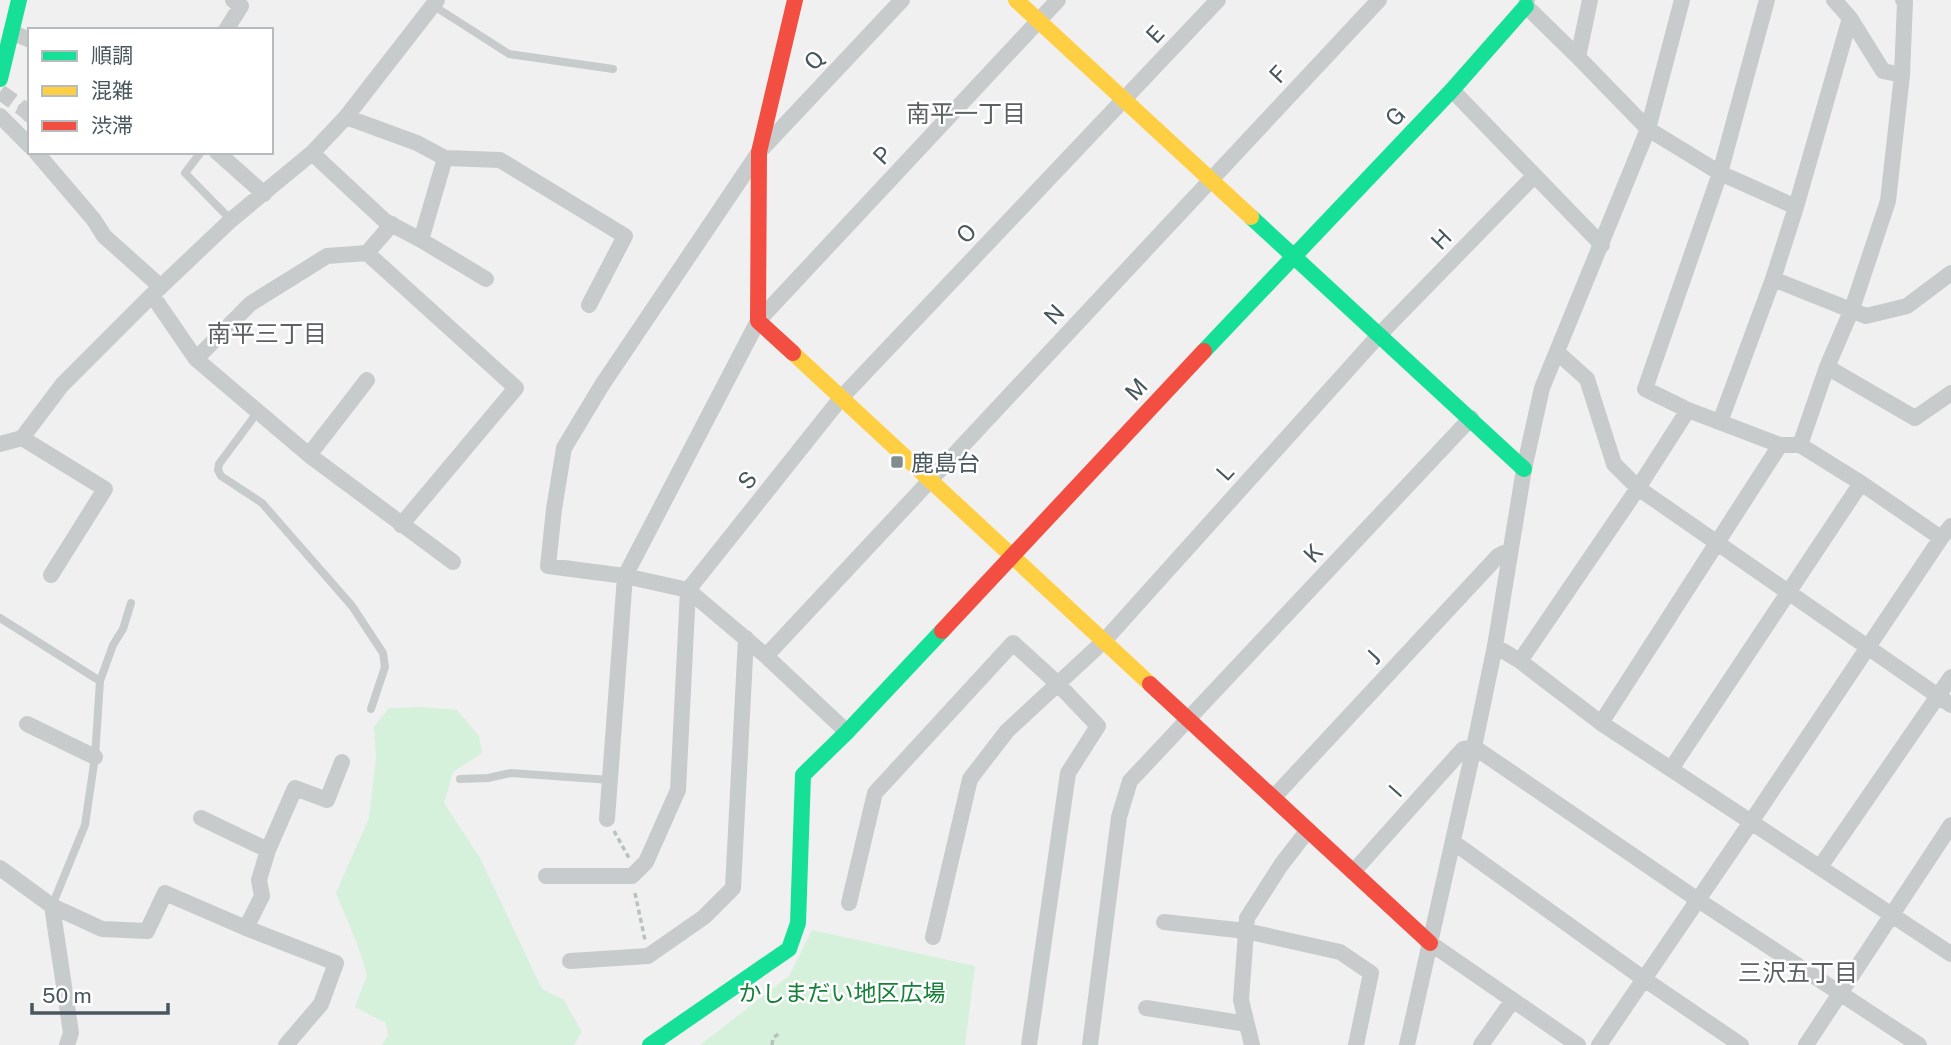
<svg xmlns="http://www.w3.org/2000/svg" width="1951" height="1045" font-family="'Public Sans','Noto Sans JP',sans-serif">
<style>
.green{fill:#d5f0db}
.lines{fill:none;stroke-linecap:round;stroke-linejoin:round}
.street-tunnel{stroke:#c6cacb;stroke-width:16;stroke-dasharray:16 8;stroke-linecap:butt}
.path{stroke:#b7c4be;stroke-width:3.5;stroke-dasharray:5 3.5;stroke-linecap:butt}
.lane{stroke:#c8cbcc;stroke-width:8}
.street{stroke:#c8cbcc;stroke-width:16}
.fast{stroke:#16e098;stroke-width:16}
.slow{stroke:#ffcf43;stroke-width:16}
.jam{stroke:#f24e42;stroke-width:16}
.poi-dot{fill:#828d90;stroke:#fff;stroke-width:2.5}
.labels{text-anchor:middle;dominant-baseline:central;stroke-width:5;stroke-linejoin:round;paint-order:stroke}
.street-label{font-size:23px;fill:#47575d;stroke:#fff}
.poi-label{font-size:23px;fill:#47575d;stroke:#fff;text-anchor:start}
.park-label{font-size:23px;fill:#168039;stroke:#fff}
.neighbourhood-label{font-size:24px;fill:#5c6164;stroke:#fff}
</style>
<rect width="100%" height="100%" fill="#f1f0f0"/>
<!-- green -->
<path class="green" d="M 421,707 L 457,710 L 479,736 L 482,753 L 453,772 L 444,803 L 480,858 L 542,989 L 564,1000 L 582,1032 L 574,1045 L 382,1045 L 388,1036 L 386,1023 L 355,1007 L 367,975 L 358,946 L 336,893 L 369,818 L 376,758 L 374,727 L 389,708 Z
M 812,930 L 975,966 L 965,1045 L 700,1045 L 789,976 Z"/>
<g class="lines">
<!-- street-tunnel -->
<path class="street-tunnel" d="M 0,92 L 25,110"/>
<!-- path -->
<path class="path" d="M 614,831 L 629,858
M 635,893 L 645,940
M 772,1045 L 773,1038 L 780,1033"/>
<!-- lane -->
<path class="lane" d="M 434,6 L 509,54 L 613,69
M 201,152 L 185,173 L 231,220
M 257,413 L 219,464 L 218,470 L 221,476 L 262,503 L 352,606 L 383,653 L 385,667 L 371,709
M 0,618 L 100,681 L 95,757 L 85,825 L 52,906
M 100,681 L 113,645 L 123,629 L 131,603
M 460,779 L 488,778 L 511,773 L 610,780"/>
<!-- street -->
<path class="street" d="M 1527,0 L 1526,6 L 1578,57 L 1648,129 L 1720,173 L 1796,207
M 1767,0 L 1720,173 L 1645,389 L 1688,410 L 1780,445 L 1800,445 L 1861,483 L 1941,538
M 1834,0 L 1850,18 L 1883,71 L 1902,75 L 1905,2 L 1903,0
M 226,30 L 241,6 L 233,0
M 11,32 L 30,40
M 1578,57 L 1590,0
M 1452,90 L 1602,245
M 25,110 L 30,115
M 0,116 L 30,146
M 346,117 L 417,143 L 445,158 L 500,160 L 625,236 L 589,305
M 36,152 L 94,220 L 104,236 L 161,287
M 217,152 L 264,194
M 312,153 L 385,221 L 421,240 L 486,279
M 421,240 L 445,158
M 367,253 L 392,224
M 1773,279 L 1866,316 L 1907,306 L 1951,273
M 152,295 L 231,220 L 312,153 L 346,117 L 437,0
M 1558,353 L 1587,379 L 1614,464 L 1638,488 L 1951,705
M 196,359 L 250,304 L 327,256 L 367,253 L 516,388 L 401,525
M 1827,367 L 1915,418 L 1951,393
M 1720,422 L 1773,279 L 1796,207 L 1850,18
M 22,438 L 62,385 L 152,295 L 196,359 L 309,455 L 453,562
M 0,444 L 22,438 L 105,489 L 51,575
M 1800,445 L 1827,367 L 1852,309 L 1888,201 L 1902,75
M 309,455 L 367,380
M 688,590 L 841,398 L 1218,0
M 1495,646 L 1520,661 L 1601,723 L 1951,954
M 766,656 L 1379,0
M 1520,661 L 1638,488 L 1688,410
M 1601,723 L 1780,445
M 27,724 L 95,757
M 847,732 L 766,656 L 688,590 L 625,576 L 548,566 L 554,509 L 564,448 L 602,385 L 759,152 L 902,0
M 1671,769 L 1861,483
M 1273,798 L 1498,556 L 1510,550
M 201,818 L 268,850
M 607,819 L 625,576 L 758,321 L 1058,0
M 1453,842 L 1644,979 L 1741,1045
M 1820,867 L 1951,677
M 0,868 L 52,906 L 102,929 L 147,931 L 165,893 L 246,928 L 336,963 L 321,1004 L 286,1045
M 1353,872 L 1463,749 L 1474,747 L 1698,900 L 1919,1045
M 546,876 L 632,876 L 646,862 L 678,790 L 688,590
M 849,903 L 875,793 L 1013,643 L 1058,684 L 1098,726 L 1068,773 L 1029,1045
M 52,906 L 71,1033 L 67,1045
M 1164,922 L 1246,931 L 1340,952 L 1371,973 L 1356,1045
M 246,928 L 262,896 L 259,880 L 268,850 L 295,788 L 327,800 L 342,762
M 933,937 L 970,779 L 1007,731 L 1104,641 L 1380,334 L 1534,176
M 1430,943 L 1578,1045
M 570,961 L 648,956 L 704,917 L 733,888 L 746,638
M 1146,1008 L 1247,1024
M 1090,1045 L 1119,817 L 1130,781 L 1471,418
M 1252,1045 L 1241,1000 L 1247,918 L 1281,865 L 1308,830
M 1407,1045 L 1474,747 L 1495,646 L 1524,469 L 1542,388 L 1648,129 L 1682,0
M 1481,1045 L 1513,1000
M 1599,1045 L 1751,822 L 1941,538 L 1951,526
M 1806,1045 L 1951,825"/>
<!-- fast -->
<path class="fast" d="M 0,79 L 19,0
M 1251,217 L 1524,469
M 1204,351 L 1452,90 L 1526,6
M 650,1045 L 789,949 L 798,923 L 803,775 L 847,732 L 942,631"/>
<!-- slow -->
<path class="slow" d="M 1016,0 L 1251,217
M 793,353 L 1150,684"/>
<!-- jam -->
<path class="jam" d="M 793,353 L 758,321 L 759,152 L 795,0
M 942,631 L 1204,351
M 1150,684 L 1430,943"/>
</g>
<!-- markers -->
<rect class="poi-dot" x="890" y="455" width="14" height="14" rx="3.5"/>
<g class="labels">
<!-- street labels -->
<g class="street-label">
<text transform="translate(1155 34) rotate(-47)">E</text>
<text transform="translate(814 60) rotate(-47)">Q</text>
<text transform="translate(1278 74) rotate(-47)">F</text>
<text transform="translate(1395 116) rotate(-46)">G</text>
<text transform="translate(882 155) rotate(-47)">P</text>
<text transform="translate(966 233) rotate(-47)">O</text>
<text transform="translate(1441 239) rotate(-46)">H</text>
<text transform="translate(1054 314) rotate(-47)">N</text>
<text transform="translate(1136 389) rotate(-47)">M</text>
<text transform="translate(1225 472) rotate(-48)">L</text>
<text transform="translate(747 480) rotate(-51)">S</text>
<text transform="translate(1313 553) rotate(-47)">K</text>
<text transform="translate(1373 657) rotate(-47)">J</text>
<text transform="translate(1395 791) rotate(-48)">I</text>
</g>
<!-- poi labels -->
<g class="poi-label">
<text x="911" y="462">鹿島台</text>
</g>
<!-- park labels -->
<g class="park-label">
<text x="842" y="992">かしまだい地区広場</text>
</g>
<!-- neighbourhood labels -->
<g class="neighbourhood-label">
<text x="966" y="113">南平一丁目</text>
<text x="267" y="333">南平三丁目</text>
<text x="1798" y="972">三沢五丁目</text>
</g>
</g>
<!-- legend -->
<rect x="28" y="28" width="245" height="126" fill="#ffffff" stroke="#b5bcbe" stroke-width="2"/>
<rect x="42" y="51" width="35" height="10" fill="#16e098" stroke="#b5bcbe" stroke-width="2"/>
<text x="91" y="63" font-size="21" fill="#47575d">順調</text>
<rect x="42" y="86" width="35" height="10" fill="#ffcf43" stroke="#b5bcbe" stroke-width="2"/>
<text x="91" y="98" font-size="21" fill="#47575d">混雑</text>
<rect x="42" y="121" width="35" height="10" fill="#f24e42" stroke="#b5bcbe" stroke-width="2"/>
<text x="91" y="133" font-size="21" fill="#47575d">渋滞</text>
<!-- scale -->
<path d="M32 1003v10h136v-10" fill="none" stroke="#47575d" stroke-width="3.5"/>
<text x="42" y="1003" font-size="21" fill="#47575d" stroke="#ffffff" stroke-width="5" paint-order="stroke">50 m</text>
</svg>
